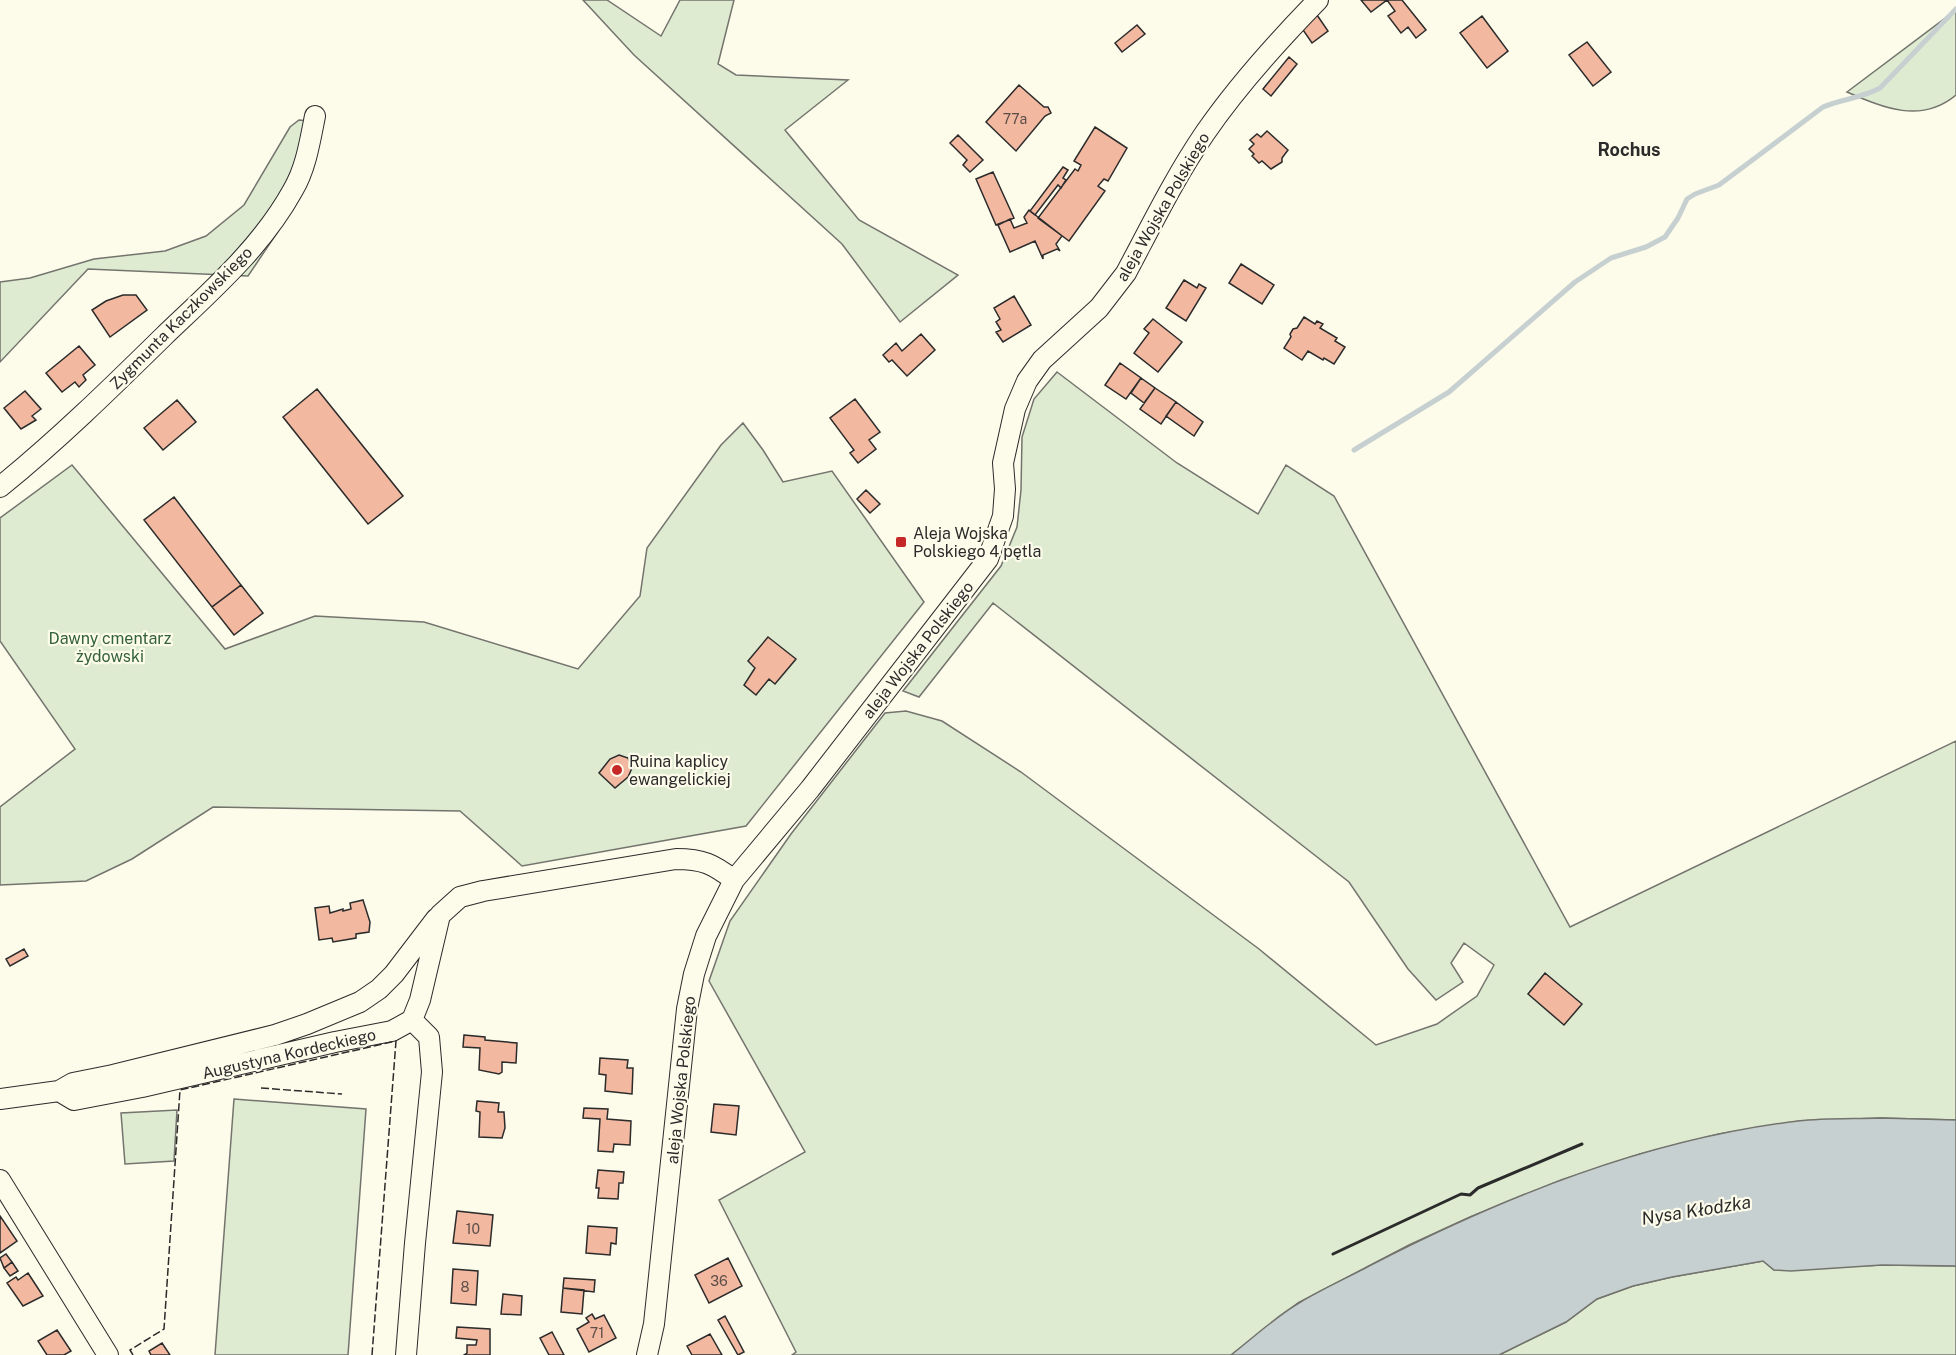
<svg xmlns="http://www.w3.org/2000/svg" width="1956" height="1355" font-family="'Public Sans',sans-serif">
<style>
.green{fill:#deebd1;stroke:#74746e;stroke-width:1.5}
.water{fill:#c7d0d0;stroke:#74746e;stroke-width:1.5}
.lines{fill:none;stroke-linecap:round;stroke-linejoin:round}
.stream{stroke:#c7d0d0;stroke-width:5}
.building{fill:#f2b8a0;stroke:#2b2b2b;stroke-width:1.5}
.minor-casing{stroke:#2b2b2b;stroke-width:22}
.minor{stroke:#fdfbea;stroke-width:20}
.fence{stroke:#2b2b2b;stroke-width:1.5;stroke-dasharray:8 3;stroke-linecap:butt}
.wall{stroke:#2b2b2b;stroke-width:3}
.poi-dot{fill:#c62828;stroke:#fdfbea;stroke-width:2}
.labels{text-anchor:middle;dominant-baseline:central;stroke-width:4.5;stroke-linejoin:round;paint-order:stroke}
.number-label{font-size:14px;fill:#5d4e48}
.street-label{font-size:16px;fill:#2b2b2b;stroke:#fdfbea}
.poi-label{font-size:16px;fill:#2b2b2b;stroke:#fdfbea;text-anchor:start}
.park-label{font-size:16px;fill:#34623c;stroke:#fdfbea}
.neighbourhood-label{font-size:18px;font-weight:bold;fill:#2b2b2b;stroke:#fdfbea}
.water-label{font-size:18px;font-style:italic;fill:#2b2b2b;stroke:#fdfbea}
</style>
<rect width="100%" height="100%" fill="#fdfbea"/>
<!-- green -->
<path class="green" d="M 583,0 L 607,0 L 661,36 L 680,0 L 734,0 L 718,64 L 736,75 L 848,80 L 785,130 L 859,220 L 958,275 L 900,322 L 842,244 L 634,55 Z
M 1956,10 L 1956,95 C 1921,124 1884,108 1847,92 Z
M 299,120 L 308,121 L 288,187 L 268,215 L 279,230 L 248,276 L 88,269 L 0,362 L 0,282 L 30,278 L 94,259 L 165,251 L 206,236 L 244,205 L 290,127 Z
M 1057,372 L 1177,463 L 1258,514 L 1286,465 L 1334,496 L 1570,927 L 1956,741 L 1956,1120 L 1880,1118 L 1800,1121 L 1719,1134 L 1640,1154 L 1561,1180 L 1470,1217 L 1409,1245 L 1298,1303 L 1231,1355 L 792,1355 L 796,1352 L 719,1200 L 805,1152 L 709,981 L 730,921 L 791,834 L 885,713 L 906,711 L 942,721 L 1021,772 L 1259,949 L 1376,1045 L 1437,1024 L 1477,996 L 1494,965 L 1464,943 L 1451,963 L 1463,982 L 1436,1000 L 1408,969 L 1349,882 L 993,603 L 919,697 L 903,691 L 1001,566 L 1017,527 L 1021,490 L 1022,437 L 1034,399 Z
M 743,423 L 763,450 L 783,482 L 832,471 L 924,602 L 746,826 L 522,866 L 460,811 L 213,807 L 132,859 L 86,881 L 0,885 L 0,807 L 75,749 L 0,641 L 0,518 L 72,465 L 225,649 L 315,616 L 424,622 L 578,669 L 640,596 L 647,548 L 721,445 Z
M 234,1099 L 366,1109 L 348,1355 L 215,1355 Z
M 177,1110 L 174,1161 L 125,1164 L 121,1113 Z
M 1763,1261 L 1774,1270 L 1882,1265 L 1956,1266 L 1956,1355 L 1499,1355 L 1566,1322 L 1597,1299 L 1633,1286 L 1672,1277 Z"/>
<!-- water -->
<path class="water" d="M 1880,1118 L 1956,1120 L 1956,1266 L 1882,1265 L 1791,1271 L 1774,1270 L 1763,1261 L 1672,1277 L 1633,1286 L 1597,1299 L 1566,1322 L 1499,1355 L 1231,1355 C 1253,1338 1275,1317 1299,1303 C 1322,1289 1347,1278 1371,1265 C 1505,1196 1648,1139 1798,1121 C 1825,1118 1853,1119 1880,1118 Z"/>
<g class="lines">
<!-- stream -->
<path class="stream" d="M 1354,450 L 1449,392 L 1575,282 L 1611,258 L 1646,247 L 1665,237 L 1678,218 L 1687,199 L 1695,194 L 1719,185 L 1823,107 C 1842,99 1862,98 1880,88 L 1956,9"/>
</g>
<!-- building -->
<path class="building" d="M 1361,0 L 1387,0 L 1371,12 Z
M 1387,0 L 1402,0 L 1426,30 L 1416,38 L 1408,27 L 1401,33 L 1388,16 L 1395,11 Z
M 1317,15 L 1328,31 L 1312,43 L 1301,27 Z
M 1482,16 L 1508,51 L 1487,68 L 1460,33 Z
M 1137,25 L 1145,34 L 1122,52 L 1115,43 Z
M 1587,42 L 1611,72 L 1593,86 L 1569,55 Z
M 1289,57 L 1297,64 L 1271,96 L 1263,89 Z
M 1019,85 L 1044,107 L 1048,107 L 1051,113 L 1045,116 L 1016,151 L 986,122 Z
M 1095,127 L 1127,148 L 1108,181 L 1104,179 L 1098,186 L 1105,191 L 1069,241 L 1038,218 L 1075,169 L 1078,171 L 1081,165 L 1074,161 Z
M 1267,131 L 1288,150 L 1282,158 L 1282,162 L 1271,169 L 1262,161 L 1259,163 L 1252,156 L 1254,154 L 1249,149 L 1254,144 L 1250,140 L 1257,134 L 1261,137 Z
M 958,135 L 983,160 L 970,172 L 963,165 L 967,160 L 950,143 Z
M 1063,167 L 1068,170 L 1063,178 L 1066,180 L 1061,188 L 1058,185 L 1035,215 L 1030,211 Z
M 993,172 L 1014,218 L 996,225 L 976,179 Z
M 1029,210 L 1062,236 L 1056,244 L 1060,251 L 1057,249 L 1043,255 L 1043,259 L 1035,241 L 1010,252 L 998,225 L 1010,219 L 1014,228 L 1027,223 L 1024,217 Z
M 1241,264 L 1274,285 L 1262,304 L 1229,283 Z
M 1184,280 L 1197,288 L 1199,284 L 1206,288 L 1186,321 L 1166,308 Z
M 123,295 L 136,295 L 147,310 L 110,337 L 92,310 L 106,301 Z
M 1014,296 L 1031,325 L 1003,342 L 996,332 L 1001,330 L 996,322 L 1000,319 L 994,308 Z
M 1304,317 L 1315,324 L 1317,321 L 1323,324 L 1320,328 L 1337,338 L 1335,341 L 1345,347 L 1334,364 L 1324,358 L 1323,360 L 1308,351 L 1302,360 L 1284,348 L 1291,337 L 1290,334 L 1293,329 L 1297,328 Z
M 1153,319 L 1182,342 L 1158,372 L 1134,353 L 1149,333 L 1144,329 Z
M 921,334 L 935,350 L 907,376 L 892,360 L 889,362 L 883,355 L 896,343 L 902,351 Z
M 79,346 L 95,365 L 83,375 L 86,380 L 79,387 L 75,382 L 62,392 L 46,373 Z
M 1120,363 L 1141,378 L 1126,399 L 1105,385 Z
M 1141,378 L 1155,388 L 1144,403 L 1131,393 Z
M 1155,388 L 1176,402 L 1161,424 L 1140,409 Z
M 317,389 L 403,496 L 368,524 L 283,417 Z
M 25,391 L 41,409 L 32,416 L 36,420 L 21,429 L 4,408 Z
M 855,399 L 880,432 L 869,440 L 876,449 L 858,463 L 850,453 L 854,450 L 830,418 Z
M 177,400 L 196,422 L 163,450 L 144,428 Z
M 1176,402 L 1203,422 L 1194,436 L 1166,416 Z
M 866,490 L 880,504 L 870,513 L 857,499 Z
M 174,497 L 241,585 L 212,607 L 144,520 Z
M 241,585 L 263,613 L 234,635 L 212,607 Z
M 768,637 L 796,659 L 775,684 L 769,679 L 756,695 L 744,685 L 755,668 L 748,661 Z
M 619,755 L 628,758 L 632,768 L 628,777 L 615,788 L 599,773 L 610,759 Z
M 363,900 L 370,922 L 369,932 L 356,934 L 356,938 L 333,942 L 332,938 L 319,940 L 315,908 L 329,906 L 330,913 L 343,909 L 343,911 L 351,909 L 350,903 Z
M 24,949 L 28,956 L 10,966 L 6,959 Z
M 1545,973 L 1582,1004 L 1564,1025 L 1528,994 Z
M 464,1035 L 485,1037 L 485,1040 L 517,1043 L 516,1063 L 502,1062 L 502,1072 L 499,1074 L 479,1070 L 480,1048 L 463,1047 Z
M 600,1058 L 628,1060 L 627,1068 L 633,1068 L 632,1094 L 605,1091 L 606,1075 L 599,1074 Z
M 477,1101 L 499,1103 L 498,1112 L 504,1112 L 505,1128 L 502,1138 L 479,1137 L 480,1112 L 476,1111 Z
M 714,1104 L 739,1106 L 736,1135 L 711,1132 Z
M 584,1108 L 608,1109 L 607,1119 L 631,1121 L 630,1145 L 614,1144 L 613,1152 L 598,1151 L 600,1119 L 583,1118 Z
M 598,1170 L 624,1172 L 623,1183 L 619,1183 L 618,1199 L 598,1198 L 599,1188 L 596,1188 Z
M 457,1211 L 493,1215 L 490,1246 L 453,1243 Z
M 0,1216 L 17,1241 L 0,1253 Z
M 588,1226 L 617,1228 L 616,1244 L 611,1243 L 610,1255 L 586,1253 Z
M 6,1254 L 12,1262 L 4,1268 L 0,1258 Z
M 728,1258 L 742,1286 L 709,1303 L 695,1275 Z
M 12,1262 L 18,1271 L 10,1276 L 4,1268 Z
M 453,1269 L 478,1271 L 476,1305 L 451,1303 Z
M 28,1273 L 43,1296 L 23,1306 L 7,1283 L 16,1277 L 18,1280 Z
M 564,1278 L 595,1280 L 594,1292 L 563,1288 Z
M 563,1288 L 584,1290 L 582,1314 L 561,1312 Z
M 503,1294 L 522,1296 L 521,1315 L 501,1314 Z
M 592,1314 L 595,1319 L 604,1315 L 616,1338 L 589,1352 L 577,1329 L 589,1322 L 586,1318 Z
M 725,1316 L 744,1352 L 738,1355 L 718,1320 Z
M 457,1327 L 490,1329 L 490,1355 L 464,1355 L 467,1353 L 467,1345 L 476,1345 L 477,1340 L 456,1338 Z
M 57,1330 L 71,1351 L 64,1355 L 47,1355 L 38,1341 Z
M 552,1332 L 564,1355 L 549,1355 L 540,1338 Z
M 710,1334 L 722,1355 L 692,1355 L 687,1346 Z
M 162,1343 L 170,1355 L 151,1355 L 149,1351 Z"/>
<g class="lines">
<defs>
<path id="minor" d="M 0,487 C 58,440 111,388 164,336 C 211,291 261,248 293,190 C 306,168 310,141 315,116
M 59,1091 L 74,1100 L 142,1087 L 335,1042 L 392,1031 L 412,1020 L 420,1000 L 440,915 L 460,897 L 483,891 L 676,859 C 703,859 713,864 734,880
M 0,1099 L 59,1091 L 73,1083 L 113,1075 L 275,1035 L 307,1024 L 360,1002 L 379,989 L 394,974 L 436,919
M 0,1180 L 108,1355
M 406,1355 L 415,1243 L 432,1072 L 429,1037 L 412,1020
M 647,1355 L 654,1324 L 687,1009 L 694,974 L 706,936 L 734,880 L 810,789 L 988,559 L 1003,516 L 1005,489 L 1003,463 L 1015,409 L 1027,381 L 1042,360 L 1099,308 L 1126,273 C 1151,226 1175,177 1205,133 C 1238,85 1278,41 1318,0"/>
</defs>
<!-- minor casing -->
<use href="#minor" class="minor-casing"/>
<!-- minor -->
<use href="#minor" class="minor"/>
<!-- fence -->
<path class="fence" d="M 261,1088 L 342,1094
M 133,1355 L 130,1350 L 164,1329 L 180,1090 L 396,1041 L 372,1355"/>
<!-- wall -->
<path class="wall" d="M 1333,1254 L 1461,1194 L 1470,1195 L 1478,1188 L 1582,1144"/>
</g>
<!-- markers -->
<g class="poi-dot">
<rect x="895" y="536" width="12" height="12" rx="3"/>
<circle cx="617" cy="770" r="6"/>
</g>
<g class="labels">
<!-- number labels -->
<g class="number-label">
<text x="1015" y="119">77a</text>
<text x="473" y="1229">10</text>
<text x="719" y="1281">36</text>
<text x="465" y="1287">8</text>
<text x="597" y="1333">71</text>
</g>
<!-- street labels -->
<g class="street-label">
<text transform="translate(1163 207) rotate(-60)">aleja Wojska Polskiego</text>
<text transform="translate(181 318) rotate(-45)">Zygmunta Kaczkowskiego</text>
<text transform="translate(918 650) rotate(-52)">aleja Wojska Polskiego</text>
<text transform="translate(289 1054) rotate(-13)">Augustyna Kordeckiego</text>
<text transform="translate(681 1080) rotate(-84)">aleja Wojska Polskiego</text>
</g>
<!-- poi labels -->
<g class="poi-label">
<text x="913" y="533">Aleja Wojska<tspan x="913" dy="18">Polskiego 4 pętla</tspan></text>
<text x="629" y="761">Ruina kaplicy<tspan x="629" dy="18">ewangelickiej</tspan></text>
</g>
<!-- park labels -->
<g class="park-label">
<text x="110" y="638">Dawny cmentarz<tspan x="110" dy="18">żydowski</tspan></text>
</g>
<!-- neighbourhood labels -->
<g class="neighbourhood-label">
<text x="1629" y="149">Rochus</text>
</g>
<!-- water labels -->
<g class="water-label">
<text transform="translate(1696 1210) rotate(-9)">Nysa Kłodzka</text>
</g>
</g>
</svg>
